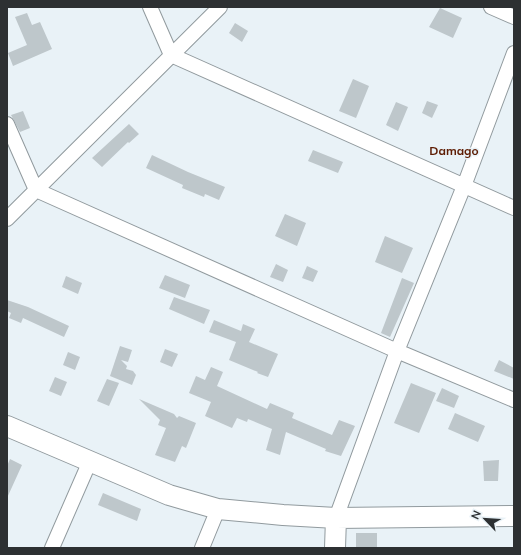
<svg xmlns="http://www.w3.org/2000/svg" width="521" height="555" font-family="Mulish,sans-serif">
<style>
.building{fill:#bec7cb}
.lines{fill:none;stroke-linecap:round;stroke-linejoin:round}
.street-casing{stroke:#919a9e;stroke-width:16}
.secondary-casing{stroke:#919a9e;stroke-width:22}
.street{stroke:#fff;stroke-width:14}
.secondary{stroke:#fff;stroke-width:20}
.labels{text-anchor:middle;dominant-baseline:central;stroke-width:3;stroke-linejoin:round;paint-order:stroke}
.quarter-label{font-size:12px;font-weight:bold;fill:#5e1d04;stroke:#e9f2f7}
</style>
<rect width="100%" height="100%" fill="#e9f2f7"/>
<!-- building -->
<path class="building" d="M 440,8 L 462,18 L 453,38 L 429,27 Z
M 27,13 L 32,25 L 40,22 L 52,49 L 13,66 L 8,53 L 27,45 L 15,17 Z
M 235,23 L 248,31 L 242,42 L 229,33 Z
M 353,79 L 369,86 L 356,118 L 339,111 Z
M 427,101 L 438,105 L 432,118 L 422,113 Z
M 396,102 L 408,107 L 398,131 L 386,125 Z
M 23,111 L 30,128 L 20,132 L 11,115 Z
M 129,124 L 139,134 L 129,143 L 128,142 L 102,167 L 92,158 Z
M 313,150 L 343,162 L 338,173 L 308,161 Z
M 152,155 L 188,172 L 225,187 L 219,200 L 205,194 L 204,197 L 182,188 L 183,185 L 146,168 Z
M 285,214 L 306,223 L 297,246 L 275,236 Z
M 385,236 L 413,248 L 402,273 L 375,262 Z
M 276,264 L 288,270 L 283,282 L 270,277 Z
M 307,266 L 318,271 L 313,282 L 302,278 Z
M 165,275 L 190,285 L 185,298 L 159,288 Z
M 66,276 L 82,283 L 78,294 L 62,287 Z
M 402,278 L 414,283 L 390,337 L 381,333 Z
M 174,297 L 210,310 L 204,324 L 169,309 Z
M 7,300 L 28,307 L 69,326 L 64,337 L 23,318 L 21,323 L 9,318 L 11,313 L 7,311 Z
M 214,320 L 241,331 L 243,324 L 255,329 L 249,342 L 278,354 L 268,377 L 257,373 L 258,372 L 229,360 L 236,342 L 209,332 Z
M 120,346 L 132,350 L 128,362 L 121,360 L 127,366 L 126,369 L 133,371 L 136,375 L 132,385 L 110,376 Z
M 165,349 L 178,354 L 172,367 L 160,362 Z
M 68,352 L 80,357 L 75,370 L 63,365 Z
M 499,360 L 514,368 L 514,379 L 494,371 Z
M 211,367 L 223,372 L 217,386 L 267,409 L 270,403 L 294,413 L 292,418 L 332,435 L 339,420 L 355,426 L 341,456 L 325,451 L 326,449 L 286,432 L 280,455 L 266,450 L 272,429 L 248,419 L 247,422 L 237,418 L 232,428 L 205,416 L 211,402 L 189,393 L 196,376 L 205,380 Z
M 55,377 L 67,382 L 61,396 L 49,391 Z
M 107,379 L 119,383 L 109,406 L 97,401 Z
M 411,383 L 436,393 L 419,433 L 394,423 Z
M 442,388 L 459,396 L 454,408 L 436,401 Z
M 139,399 L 174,414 L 177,418 L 179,416 L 196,423 L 186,448 L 182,446 L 175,462 L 155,455 L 166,428 L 158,425 L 160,420 Z
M 455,413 L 485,426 L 478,442 L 448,429 Z
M 10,459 L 22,465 L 7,498 L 7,466 Z
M 499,460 L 498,481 L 484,481 L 483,461 Z
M 103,493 L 141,509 L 137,521 L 98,505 Z
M 356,533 L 377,533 L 377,548 L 356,548 Z"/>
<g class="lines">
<defs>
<path id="street" d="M 150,7 L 171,55 L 514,208
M 491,7 L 514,17
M 7,124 L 36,190 L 397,351 L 514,400
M 7,219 L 220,7
M 336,518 L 397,351 L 464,186 L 514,53
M 52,548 L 90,461
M 202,548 L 218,509"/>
<path id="secondary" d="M 7,426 L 169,495 L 218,509 L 283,515 L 336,518 L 514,516
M 335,548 L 336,518"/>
</defs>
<!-- street casing -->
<use href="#street" class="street-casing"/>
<!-- secondary casing -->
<use href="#secondary" class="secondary-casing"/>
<!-- street -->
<use href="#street" class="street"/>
<!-- secondary -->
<use href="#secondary" class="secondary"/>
</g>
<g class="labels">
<!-- quarter labels -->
<g class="quarter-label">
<text x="454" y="150">Damago</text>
</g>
</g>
<!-- border -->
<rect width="521" height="555" fill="none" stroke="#2d3032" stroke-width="16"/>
<!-- north arrow -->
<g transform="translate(485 519) rotate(295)" stroke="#e9f2f7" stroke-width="3" paint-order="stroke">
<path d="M0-3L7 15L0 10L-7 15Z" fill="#2d3032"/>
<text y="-6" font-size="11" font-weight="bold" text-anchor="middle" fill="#2d3032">N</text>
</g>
</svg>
